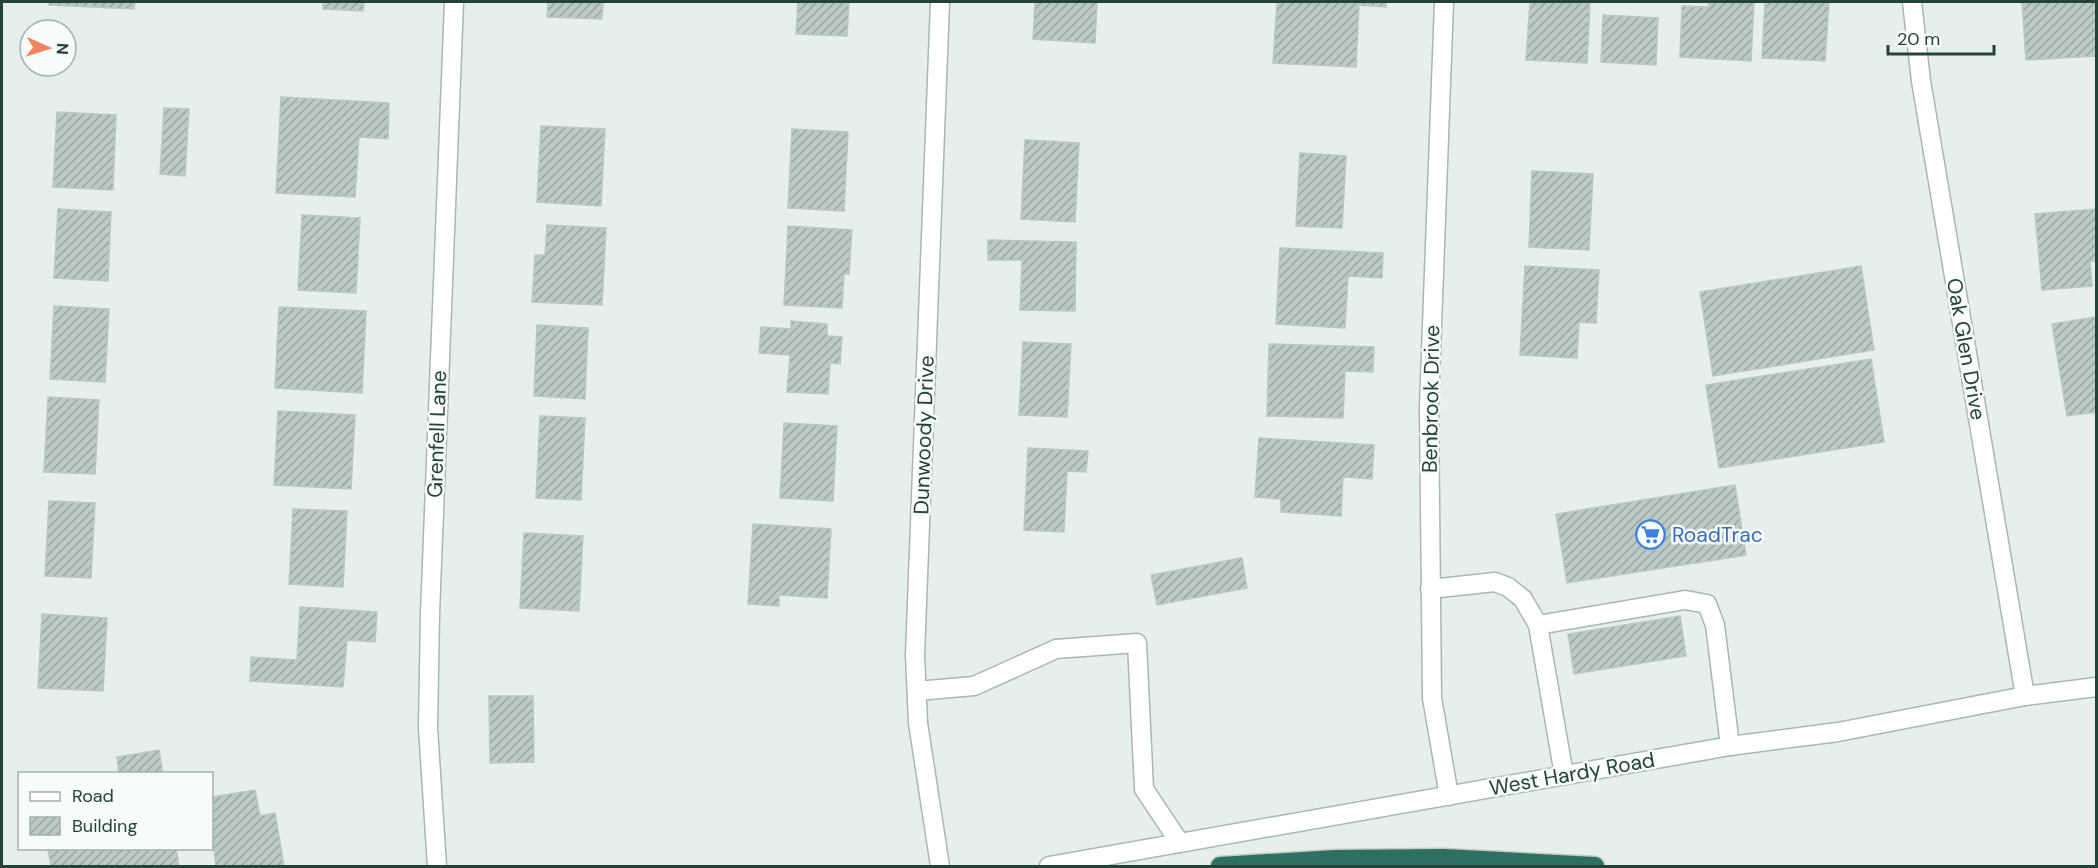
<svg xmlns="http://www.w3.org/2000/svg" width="2098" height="868" font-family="'DM Sans',sans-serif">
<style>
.building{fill:url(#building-hatch);stroke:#b8c9c2;stroke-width:1.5}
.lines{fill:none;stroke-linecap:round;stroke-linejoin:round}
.service-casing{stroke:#a8b8b2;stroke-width:21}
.minor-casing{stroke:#a8b8b2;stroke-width:21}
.secondary-casing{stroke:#a4bbb3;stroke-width:21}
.motorway-casing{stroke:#c2cac8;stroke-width:21}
.service{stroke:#fff;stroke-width:18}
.minor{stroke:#fff;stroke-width:18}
.secondary{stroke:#fff;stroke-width:18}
.motorway{stroke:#2f6f62;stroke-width:18}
.labels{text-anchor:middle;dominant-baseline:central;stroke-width:5;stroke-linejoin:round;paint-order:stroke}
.street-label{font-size:21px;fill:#24423a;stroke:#f7fbf9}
.shop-label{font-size:21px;fill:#366cbe;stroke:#f7fbf9;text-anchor:start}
</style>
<defs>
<pattern id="building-hatch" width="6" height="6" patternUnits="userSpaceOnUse" patternTransform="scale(1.5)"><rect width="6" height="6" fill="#bbcac4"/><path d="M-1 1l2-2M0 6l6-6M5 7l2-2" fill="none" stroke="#98a6a0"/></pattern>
</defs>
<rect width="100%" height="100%" fill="#e6efeb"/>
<!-- building -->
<path class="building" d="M 49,2 L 135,2 L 134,9 L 49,5 Z
M 323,2 L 364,2 L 363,11 L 323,9 Z
M 548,2 L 603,2 L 602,19 L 547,17 Z
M 798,2 L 849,2 L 847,36 L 796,34 Z
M 1035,2 L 1097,2 L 1095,43 L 1033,39 Z
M 1277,2 L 1386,2 L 1386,7 L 1359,5 L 1356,67 L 1273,63 Z
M 1530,2 L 1590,3 L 1587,63 L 1526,60 Z
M 1709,2 L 1754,2 L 1751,61 L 1680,57 L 1682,6 L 1708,7 Z
M 1765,2 L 1829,2 L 1825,61 L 1762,58 Z
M 2022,2 L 2096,2 L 2096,56 L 2026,60 Z
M 1603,15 L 1658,18 L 1656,65 L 1601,62 Z
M 281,97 L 389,103 L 388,139 L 359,137 L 355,197 L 276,193 Z
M 164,108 L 189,109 L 185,176 L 160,174 Z
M 57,112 L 116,115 L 113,190 L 53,187 Z
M 541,126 L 605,129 L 601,206 L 537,202 Z
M 792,129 L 848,132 L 844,211 L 788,208 Z
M 1025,140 L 1079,143 L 1075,222 L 1021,219 Z
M 1300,153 L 1346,156 L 1342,228 L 1296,226 Z
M 1532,171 L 1593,174 L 1589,250 L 1529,247 Z
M 58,209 L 111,212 L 108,281 L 54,278 Z
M 2096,209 L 2096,261 L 2090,261 L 2092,286 L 2042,290 L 2035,214 Z
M 302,215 L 360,218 L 356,293 L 298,290 Z
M 547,225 L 606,228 L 602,305 L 532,302 L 535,255 L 545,255 Z
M 788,226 L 852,230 L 849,274 L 844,274 L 842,308 L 784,305 Z
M 988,240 L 1076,242 L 1075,311 L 1020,310 L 1022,260 L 988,260 Z
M 1280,248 L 1383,253 L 1382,278 L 1348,276 L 1345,328 L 1276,324 Z
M 1525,266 L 1599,270 L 1596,323 L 1579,322 L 1577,358 L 1520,355 Z
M 1861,266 L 1874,350 L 1713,376 L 1700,292 Z
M 54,306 L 109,309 L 105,382 L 50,379 Z
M 279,307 L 366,311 L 362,393 L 275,388 Z
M 2096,317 L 2096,412 L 2067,416 L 2052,324 Z
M 791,321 L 827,324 L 827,336 L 842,337 L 840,364 L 830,363 L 828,394 L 787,392 L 790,355 L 759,353 L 761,327 L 791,329 Z
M 537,325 L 588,328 L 585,399 L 534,396 Z
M 1023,342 L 1071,344 L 1067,417 L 1019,415 Z
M 1269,344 L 1374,347 L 1373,372 L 1345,371 L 1343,418 L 1267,416 Z
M 1871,359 L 1884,442 L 1719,468 L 1706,385 Z
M 48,397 L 99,400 L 95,474 L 44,472 Z
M 278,411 L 355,415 L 351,489 L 274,485 Z
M 540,416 L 585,418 L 581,500 L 536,498 Z
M 784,423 L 837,426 L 833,501 L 780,498 Z
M 1259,438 L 1374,445 L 1372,479 L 1343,477 L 1341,516 L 1281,512 L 1281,499 L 1255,497 Z
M 1028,448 L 1088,451 L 1086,472 L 1067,471 L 1064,532 L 1024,530 Z
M 1735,485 L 1746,555 L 1567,583 L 1556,514 Z
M 49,501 L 95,503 L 91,578 L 45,576 Z
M 293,509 L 347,511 L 343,587 L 289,584 Z
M 753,524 L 831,529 L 827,598 L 779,595 L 779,606 L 748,604 Z
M 524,533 L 583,536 L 579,611 L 520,608 Z
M 1242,558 L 1247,588 L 1157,605 L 1151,575 Z
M 300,607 L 377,612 L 375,642 L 347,640 L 343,687 L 250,681 L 251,657 L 297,660 Z
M 42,614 L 107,618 L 103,691 L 38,688 Z
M 1680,616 L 1686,656 L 1574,674 L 1568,634 Z
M 489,696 L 533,696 L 534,762 L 490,763 Z
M 159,750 L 163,774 L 119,774 L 117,757 Z
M 255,790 L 260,816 L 275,813 L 284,866 L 216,866 L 212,836 L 212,797 Z
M 58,848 L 176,848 L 179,866 L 51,866 L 48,850 Z"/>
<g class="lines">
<defs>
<path id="service" d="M 1430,589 L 1495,582 L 1508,587 L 1523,599 L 1538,625 L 1685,600 L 1707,604 L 1715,625 L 1730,746
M 1538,625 L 1564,775
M 917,691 L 974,686 L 1056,649 L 1137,643 L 1144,789 L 1180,843"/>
<path id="minor" d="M 940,2 L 915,655 L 918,723 L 940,866
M 1444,2 L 1429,407 L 1432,698 L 1449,796
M 1912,2 L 1921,81 L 2025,696
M 437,866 L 428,728 L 430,614 L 454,2"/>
<path id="secondary" d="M 1049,866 L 1730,746 L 1838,732 L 2025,696 L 2096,687"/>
<path id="motorway" d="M 1220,866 L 1336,859 L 1444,858 L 1595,866"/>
</defs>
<!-- service casing -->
<use href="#service" class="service-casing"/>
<!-- minor casing -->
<use href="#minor" class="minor-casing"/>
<!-- secondary casing -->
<use href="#secondary" class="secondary-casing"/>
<!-- motorway casing -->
<use href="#motorway" class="motorway-casing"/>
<!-- service -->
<use href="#service" class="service"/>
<!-- minor -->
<use href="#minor" class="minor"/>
<!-- secondary -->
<use href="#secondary" class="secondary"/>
<!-- motorway -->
<use href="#motorway" class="motorway"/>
</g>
<!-- icons -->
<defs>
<symbol id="supermarket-ring" viewBox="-11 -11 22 22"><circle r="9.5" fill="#f7fbf9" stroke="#3f7fe0" stroke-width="1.5"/><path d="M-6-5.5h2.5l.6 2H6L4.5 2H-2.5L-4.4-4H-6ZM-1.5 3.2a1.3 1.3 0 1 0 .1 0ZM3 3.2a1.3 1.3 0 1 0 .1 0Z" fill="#3f7fe0"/></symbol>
</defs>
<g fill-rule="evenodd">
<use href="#supermarket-ring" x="1634" y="518" width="33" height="33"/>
</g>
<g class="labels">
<!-- street labels -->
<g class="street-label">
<text transform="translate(1966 349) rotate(80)">Oak Glen Drive</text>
<text transform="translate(1431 399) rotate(-89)">Benbrook Drive</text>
<text transform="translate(437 434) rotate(-88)">Grenfell Lane</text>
<text transform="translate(924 435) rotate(-88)">Dunwoody Drive</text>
<text transform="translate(1572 774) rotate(-10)">West Hardy Road</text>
</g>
<!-- shop labels -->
<g class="shop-label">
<text x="1672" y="535">RoadTrac</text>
</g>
</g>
<!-- border -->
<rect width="2098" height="868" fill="none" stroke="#24423a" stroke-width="6"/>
<!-- legend -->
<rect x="18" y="772" width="195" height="78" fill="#f7fbf9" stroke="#a3b1ad" stroke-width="1.5"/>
<rect x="30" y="792" width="30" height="9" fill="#ffffff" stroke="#a3b1ad" stroke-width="1.5"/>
<text x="72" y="802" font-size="18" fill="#24423a">Road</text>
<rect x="30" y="817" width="30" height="18" fill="url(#building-hatch)" stroke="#a3b1ad" stroke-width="1.5"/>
<text x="72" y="832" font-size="18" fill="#24423a">Building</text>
<!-- north arrow -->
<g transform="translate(48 48) rotate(93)"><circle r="28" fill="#f7fbf9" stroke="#a3b1ad" stroke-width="1.5"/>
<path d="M0-4.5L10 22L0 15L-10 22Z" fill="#f4845f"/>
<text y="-9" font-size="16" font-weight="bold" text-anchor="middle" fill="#24423a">N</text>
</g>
<!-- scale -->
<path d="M1888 45v9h106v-9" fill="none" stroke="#24423a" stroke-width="3"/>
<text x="1897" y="45" font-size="18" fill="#24423a" stroke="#f7fbf9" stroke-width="4.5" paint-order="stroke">20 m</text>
</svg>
